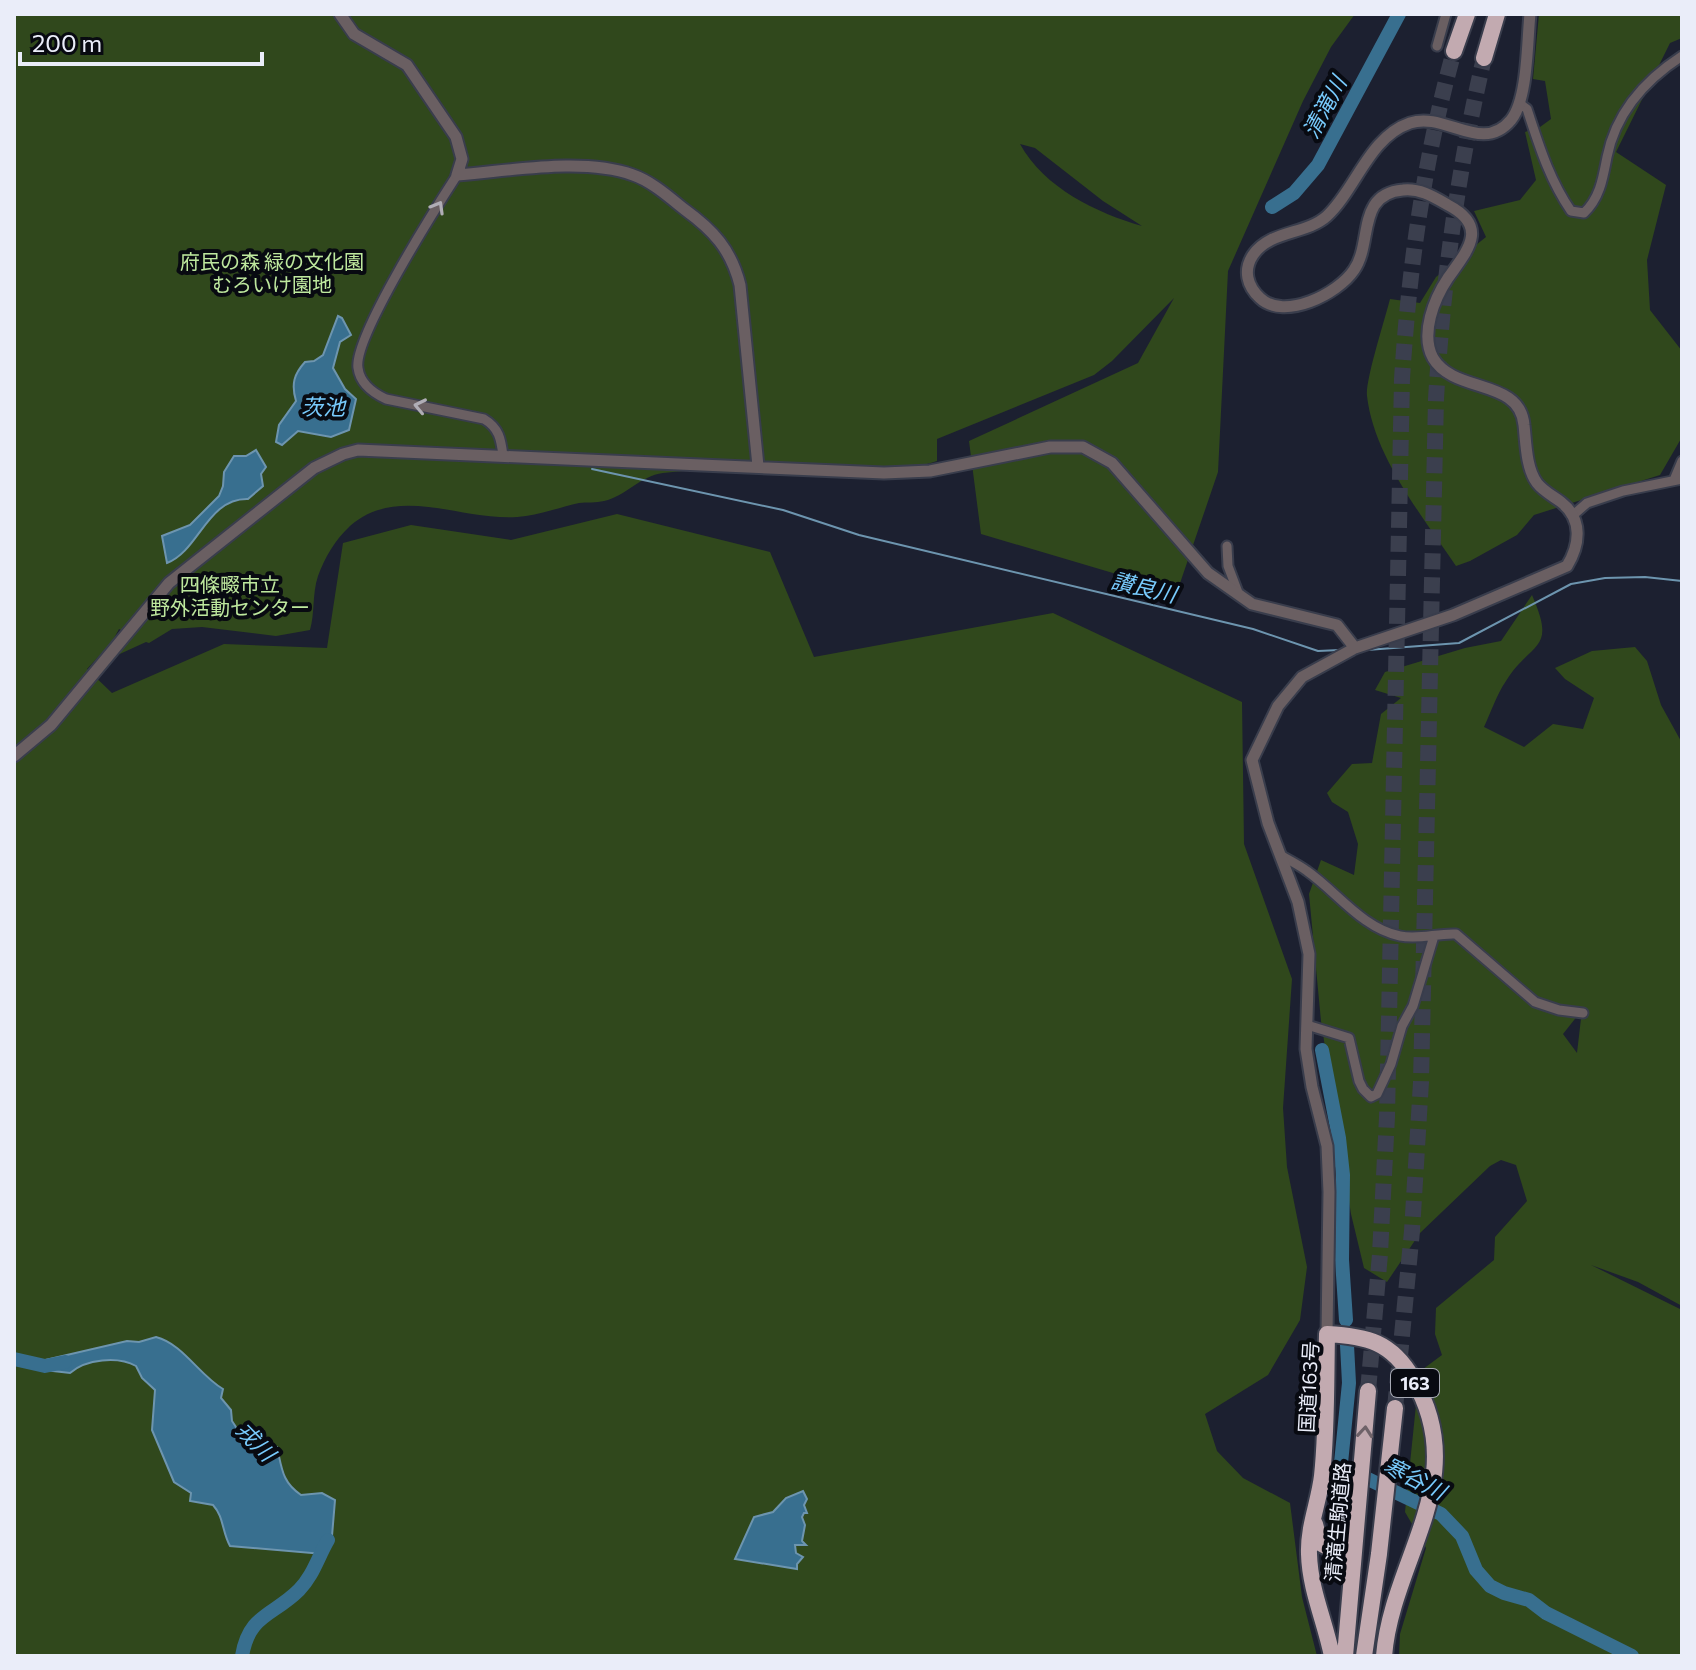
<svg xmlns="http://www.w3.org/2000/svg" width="1696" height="1670" font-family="Commissioner,'Noto Sans JP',sans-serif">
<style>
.green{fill:#30481c;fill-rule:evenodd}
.water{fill:#386f8f;stroke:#6d95af;stroke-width:2}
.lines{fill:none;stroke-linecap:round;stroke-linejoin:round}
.stream{stroke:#6d95af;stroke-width:2}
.river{stroke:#386f8f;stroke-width:14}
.trunk-tunnel{stroke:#3b3f4e;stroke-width:16;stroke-dasharray:16 8;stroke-linecap:butt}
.minor-casing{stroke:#393d4c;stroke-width:13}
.tertiary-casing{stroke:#393d4c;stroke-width:15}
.trunk-casing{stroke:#393d4c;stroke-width:20}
.minor{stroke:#6a5f62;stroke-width:9}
.tertiary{stroke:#6a5f62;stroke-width:11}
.trunk{stroke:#c2aab0;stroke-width:16}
.oneway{stroke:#b0adb5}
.oneway2{stroke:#6e6268}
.labels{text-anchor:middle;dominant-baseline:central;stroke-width:8;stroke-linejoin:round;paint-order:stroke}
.shield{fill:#080a11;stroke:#a6a9b3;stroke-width:2}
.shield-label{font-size:18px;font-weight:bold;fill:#eaedf9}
.park-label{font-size:20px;fill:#bee89e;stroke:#080a11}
.street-label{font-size:20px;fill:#eaedf9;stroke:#080a11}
.water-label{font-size:22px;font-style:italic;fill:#78cbfd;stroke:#080a11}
</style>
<rect width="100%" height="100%" fill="#1c2030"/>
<!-- green -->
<path class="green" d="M 14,14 L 1355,14 L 1331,47 L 1303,101 L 1228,271 L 1218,472 L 1177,592 L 981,534 L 969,441 L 1138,363 L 1174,298 L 1112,361 L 1094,375 L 937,439 L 937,461 C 891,476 845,463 797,463 C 753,462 707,469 663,473 C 640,476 626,496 604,501 C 596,503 587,502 579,503 C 562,507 544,513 526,516 C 468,525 400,482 350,526 C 335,540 325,557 318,576 C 312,594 315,613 310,630 L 276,636 L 202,627 L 172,629 L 149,643 L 146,642 L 111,658 L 133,636 L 119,629 L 112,642 L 87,669 L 112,693 L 224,644 L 327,648 L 343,543 L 411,525 L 511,540 L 617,514 L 770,552 L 814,657 L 1053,613 L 1242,702 L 1244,844 L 1292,979 L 1283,1108 L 1287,1167 L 1307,1267 L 1300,1320 L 1268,1375 L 1205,1414 L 1217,1451 L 1243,1478 L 1290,1503 L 1302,1597 L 1317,1656 L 14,1656 ZM 1020,144 L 1035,148 L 1103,201 L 1142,226 C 1097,213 1044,188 1020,144 Z
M 1539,14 L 1682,14 L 1682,38 L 1670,43 L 1616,152 L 1666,185 L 1647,260 L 1650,310 L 1682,351 L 1682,437 L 1660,475 L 1534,515 L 1517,535 L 1470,561 L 1456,566 C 1423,517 1374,457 1367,396 C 1365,381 1385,319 1390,299 L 1420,303 L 1436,277 L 1486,237 L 1474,211 L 1520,200 L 1536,180 L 1525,132 L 1540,127 L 1551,119 L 1545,81 L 1533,79 Z
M 1532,595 C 1557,652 1532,640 1506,681 C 1497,694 1491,712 1484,727 L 1524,747 L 1553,724 L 1583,729 L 1594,698 L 1565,679 L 1555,668 L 1592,651 L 1635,647 L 1647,661 L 1661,705 L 1682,743 L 1682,1306 L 1638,1282 L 1591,1265 L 1682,1310 L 1682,1656 L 1399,1656 L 1400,1634 L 1426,1548 L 1405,1512 L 1416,1405 L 1415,1375 L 1442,1355 L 1435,1334 L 1436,1308 L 1494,1260 L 1495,1237 L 1527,1201 L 1516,1165 L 1501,1160 L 1490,1166 L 1420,1233 L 1387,1282 L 1364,1268 L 1351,1214 L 1321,1021 L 1309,894 L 1321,860 L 1354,875 L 1358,844 L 1348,812 L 1332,802 L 1327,793 L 1352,764 L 1372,763 L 1381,714 L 1401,698 L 1375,690 L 1385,672 L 1465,648 L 1501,641 ZM 1582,1010 L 1577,1053 L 1563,1034 Z"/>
<!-- water -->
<path class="water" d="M 338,316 L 342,318 L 351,335 L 340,342 L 333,368 L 345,389 L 356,399 L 349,430 L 331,437 L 298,431 L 282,445 L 276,442 L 279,425 L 296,401 C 291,384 294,374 305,362 L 314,361 L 323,355 Z
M 256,450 L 266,467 L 261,474 L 263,486 L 248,499 C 207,498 199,551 167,563 L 162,536 L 190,525 L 219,496 L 223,486 L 224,472 L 234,456 L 246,456 Z
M 156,1337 C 183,1344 199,1375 223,1389 L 221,1398 L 231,1410 L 232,1421 L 240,1433 L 252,1441 L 277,1447 C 282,1469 282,1482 301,1495 L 322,1493 L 335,1500 L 332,1536 L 323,1554 L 230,1546 C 222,1532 224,1517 213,1505 L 190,1501 L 191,1493 L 174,1482 L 152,1430 L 155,1390 L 142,1378 L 136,1366 C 118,1356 86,1359 70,1373 L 45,1370 L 45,1360 L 127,1341 L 139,1342 Z
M 803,1491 L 807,1499 L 804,1505 L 807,1513 L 804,1513 L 802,1517 L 805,1525 L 802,1541 L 806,1545 L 795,1545 L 796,1553 L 803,1557 L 797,1564 L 797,1569 L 735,1559 L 754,1517 L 773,1512 L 786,1498 Z"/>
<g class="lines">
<!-- stream -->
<path class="stream" d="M 592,469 L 783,510 L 859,535 L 1253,629 L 1318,651 L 1340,650
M 1367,650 L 1459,643 L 1571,584 L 1605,578 L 1645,577 L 1682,581"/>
<!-- river -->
<path class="river" d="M 1272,207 L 1294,193 L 1318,165 L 1399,14
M 1322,1050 L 1339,1138 L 1343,1175 L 1342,1260 L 1346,1320
M 1347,1345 L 1349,1383 L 1341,1463 L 1345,1468 L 1441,1514 L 1462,1536 L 1476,1570 L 1490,1586 L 1504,1593 L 1529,1600 L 1546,1613 L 1632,1656
M 14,1359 L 45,1366 L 65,1362
M 242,1656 C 249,1614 273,1616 299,1590 C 313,1576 318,1557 328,1540"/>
<!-- trunk-tunnel -->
<path class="trunk-tunnel" d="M 1368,1391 L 1380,1254 L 1387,1117 L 1402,379 C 1409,267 1424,159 1454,51
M 1395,1408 L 1412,1231 L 1421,1082 L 1436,399 C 1443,281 1457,174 1484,58"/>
<defs>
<path id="minor" d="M 1437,46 L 1446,14
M 1519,103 L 1527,109 C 1539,145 1549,179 1571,211 L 1584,213 C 1600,198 1603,178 1607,157 C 1616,112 1645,80 1682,56
M 457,175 C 437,206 353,338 358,368 C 360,383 373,393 386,399 L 484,419 C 499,428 501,439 503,456
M 1674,480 L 1682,461
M 1572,516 L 1587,503 L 1623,491 L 1682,479
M 1227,546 L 1228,566 L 1239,595
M 1280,855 C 1289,860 1299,865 1307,871 C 1337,892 1362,928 1400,936 C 1419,940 1437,933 1456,934 L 1535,1002 L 1559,1010 L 1583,1013
M 1307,1025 L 1349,1038 L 1359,1081 L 1363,1089 L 1371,1097 L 1377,1094 L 1391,1064 L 1402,1026 L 1413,1006 L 1434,936"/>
<path id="tertiary" d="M 340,14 L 354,34 L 407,65 L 456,137 L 462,159 L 457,175 C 510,171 583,157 633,175 C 651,181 669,197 684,209 C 713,230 731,249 740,285 L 758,466
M 14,756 L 51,725 L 169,583 L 314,468 L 343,454 L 358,450 L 884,473 L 930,471 L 1050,447 L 1083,447 L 1112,463 L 1208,573 L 1252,604 L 1337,625 L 1355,648
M 1327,1334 L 1329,1192 L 1327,1146 L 1312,1087 L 1306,1049 L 1309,954 L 1298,902 L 1268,823 L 1252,760 L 1278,706 L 1302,677 L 1355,648 L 1453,615 L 1567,566 C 1580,545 1583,519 1561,502 C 1553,496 1543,491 1537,483 C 1526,468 1526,443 1524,425 C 1520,378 1454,394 1433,358 C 1420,334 1434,299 1448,278 C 1467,251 1490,227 1448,205 C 1434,197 1420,188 1403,190 C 1356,194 1373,243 1354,270 C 1338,294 1284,321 1260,298 C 1247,286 1243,270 1253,255 C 1270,230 1306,235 1327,216 C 1356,189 1369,137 1410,123 C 1445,111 1482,155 1511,120 C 1528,99 1527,42 1530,14"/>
<path id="trunk" d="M 1454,51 L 1467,14
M 1484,58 L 1497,14
M 1315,1524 L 1320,1543 L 1331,1549 C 1345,1547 1351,1538 1353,1525
M 1332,1656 C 1325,1621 1310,1590 1309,1554 C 1308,1526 1319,1502 1322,1476 C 1327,1429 1326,1381 1327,1334 C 1367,1336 1392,1342 1413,1379 C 1473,1480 1392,1558 1384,1656
M 1345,1656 L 1368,1391
M 1364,1656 L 1379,1554 L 1395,1408"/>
</defs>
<!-- minor casing -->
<use href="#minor" class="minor-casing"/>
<!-- tertiary casing -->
<use href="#tertiary" class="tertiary-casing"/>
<!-- trunk casing -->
<use href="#trunk" class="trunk-casing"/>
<!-- minor -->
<use href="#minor" class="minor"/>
<!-- tertiary -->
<use href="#tertiary" class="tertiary"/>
<!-- trunk -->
<use href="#trunk" class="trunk"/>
</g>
<!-- one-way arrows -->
<defs><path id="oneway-chevron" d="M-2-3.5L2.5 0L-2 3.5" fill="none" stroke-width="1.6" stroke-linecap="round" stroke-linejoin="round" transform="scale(2)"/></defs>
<g class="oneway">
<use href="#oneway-chevron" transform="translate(438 207) rotate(-60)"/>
<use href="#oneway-chevron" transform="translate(420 406) rotate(-168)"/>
</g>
<use class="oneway2" href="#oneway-chevron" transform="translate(1365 1432) rotate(-85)"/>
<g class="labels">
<!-- shield labels -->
<rect class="shield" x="1391" y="1369" width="48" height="28" rx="6"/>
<g class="shield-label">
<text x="1415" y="1383">163</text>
</g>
<!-- park labels -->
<g class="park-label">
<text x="272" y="261">府民の森 緑の文化園<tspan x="272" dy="23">むろいけ園地</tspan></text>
<text x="230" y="584">四條畷市立<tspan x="230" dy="23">野外活動センター</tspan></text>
</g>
<!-- street labels -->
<g class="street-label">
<text transform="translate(1308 1387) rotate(-87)">国道163号</text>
<text transform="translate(1337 1522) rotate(-85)">清滝生駒道路</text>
</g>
<!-- water labels -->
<g class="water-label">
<text transform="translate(1324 107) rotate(-62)">清滝川</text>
<text x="323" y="406">茨池</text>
<text transform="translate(1144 587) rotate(13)">讃良川</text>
<text transform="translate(256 1441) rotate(46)">戎川</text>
<text transform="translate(1415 1478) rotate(27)">寒谷川</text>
</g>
</g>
<!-- border -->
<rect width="1696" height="1670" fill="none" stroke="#eaedf9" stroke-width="32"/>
<!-- scale -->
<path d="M20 52v12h242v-12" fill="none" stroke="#eaedf9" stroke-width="4"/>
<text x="32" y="52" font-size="24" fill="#eaedf9" stroke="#080a11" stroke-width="6" paint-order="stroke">200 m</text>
</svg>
